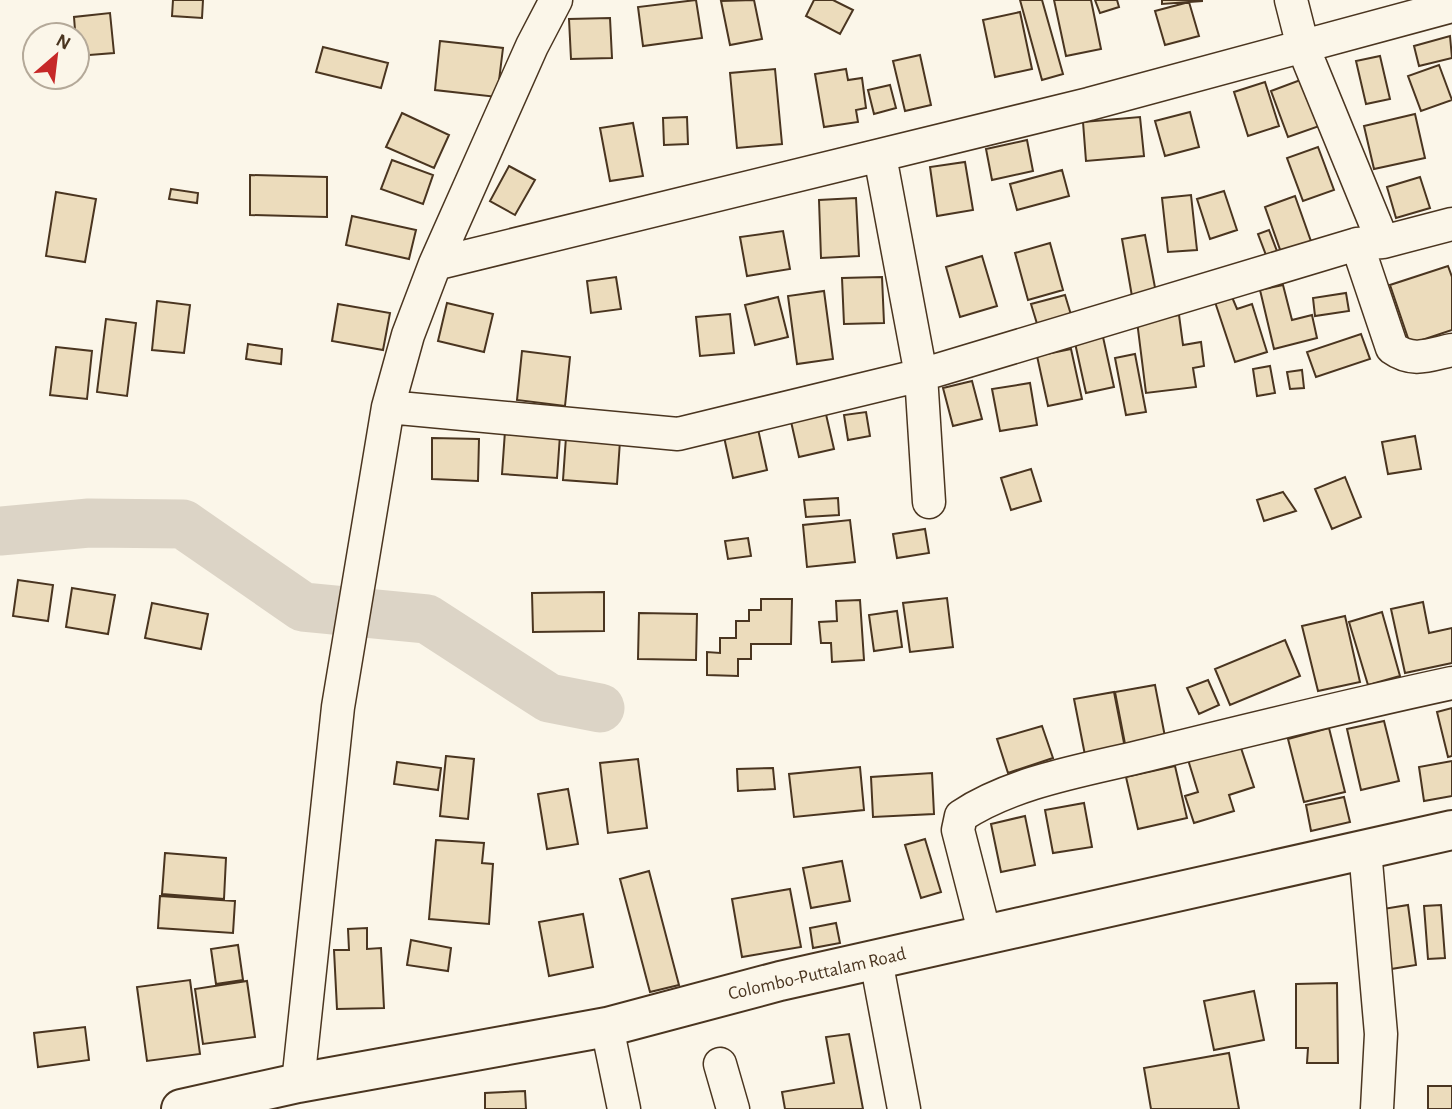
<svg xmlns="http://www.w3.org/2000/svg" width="1452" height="1109" font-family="'Alegreya Sans',sans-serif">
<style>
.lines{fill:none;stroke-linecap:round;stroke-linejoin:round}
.river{stroke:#dcd4c6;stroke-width:49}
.building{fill:#ecdcbc;stroke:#4a3520;stroke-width:2}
.minor-casing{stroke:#4a3520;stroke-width:35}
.highway-casing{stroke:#4a3520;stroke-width:42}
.minor{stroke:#fbf6e9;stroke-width:32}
.highway{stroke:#fbf6e9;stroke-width:38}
.labels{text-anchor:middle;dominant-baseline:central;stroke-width:5;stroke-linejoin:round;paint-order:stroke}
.street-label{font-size:19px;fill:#4a3520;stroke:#fbf6e9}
</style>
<rect width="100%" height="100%" fill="#fbf6e9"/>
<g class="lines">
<!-- river -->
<path class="river" d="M 0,531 L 89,523 L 183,524 L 303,607 L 427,619 L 549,698 L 600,708"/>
</g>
<!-- building -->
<path class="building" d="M 173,0 L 203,0 L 202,18 L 172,16 Z
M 696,0 L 702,38 L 643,46 L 638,7 Z
M 754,0 L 762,39 L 730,45 L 721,1 Z
M 814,0 L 833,0 L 853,10 L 840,34 L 806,16 Z
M 1020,0 L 1042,0 L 1063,74 L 1042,80 Z
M 1054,0 L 1091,0 L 1101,49 L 1066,56 Z
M 1095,0 L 1117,0 L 1119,7 L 1100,13 Z
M 1162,0 L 1202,0 L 1202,1 L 1162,4 Z
M 1189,2 L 1199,36 L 1165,45 L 1155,11 Z
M 1020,12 L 1032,69 L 995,77 L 983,20 Z
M 110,13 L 114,53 L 77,56 L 74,17 Z
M 610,18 L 612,58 L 571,59 L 569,19 Z
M 1450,36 L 1452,58 L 1419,66 L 1414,46 Z
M 440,41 L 503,48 L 497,97 L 435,90 Z
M 323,47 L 388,63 L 381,88 L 316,72 Z
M 920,55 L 931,105 L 905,111 L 893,61 Z
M 1380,56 L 1390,99 L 1366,104 L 1356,61 Z
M 1439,65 L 1452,100 L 1421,111 L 1408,76 Z
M 775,69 L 782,144 L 737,148 L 730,73 Z
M 846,69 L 848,80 L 862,78 L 866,108 L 856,110 L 858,122 L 824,127 L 815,74 Z
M 1311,76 L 1328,123 L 1288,137 L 1271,91 Z
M 1265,82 L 1279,126 L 1248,136 L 1234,92 Z
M 890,85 L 896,108 L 874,114 L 868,90 Z
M 1190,112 L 1199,147 L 1165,156 L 1155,121 Z
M 402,113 L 449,135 L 434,168 L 386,147 Z
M 1415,114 L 1425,158 L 1374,169 L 1364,126 Z
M 687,117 L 688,144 L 664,145 L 663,118 Z
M 1140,117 L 1144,156 L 1086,161 L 1083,122 Z
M 633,123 L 643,176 L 610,181 L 600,128 Z
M 1027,140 L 1033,171 L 992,180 L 986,149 Z
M 1318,147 L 1334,190 L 1303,201 L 1287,158 Z
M 392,160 L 433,175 L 423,204 L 381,189 Z
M 965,162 L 973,210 L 937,216 L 930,167 Z
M 509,166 L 535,180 L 515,215 L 490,201 Z
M 1062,170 L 1069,196 L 1017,210 L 1010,184 Z
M 250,175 L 327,177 L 327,217 L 250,215 Z
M 1420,177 L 1430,208 L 1396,218 L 1387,187 Z
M 171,189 L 198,193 L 197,203 L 169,199 Z
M 1224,191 L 1237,230 L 1210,239 L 1197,199 Z
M 56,192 L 96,199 L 85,262 L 46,256 Z
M 1191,195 L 1197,250 L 1168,252 L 1162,198 Z
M 1295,196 L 1313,247 L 1283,258 L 1265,207 Z
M 856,198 L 859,256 L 821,258 L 819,200 Z
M 352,216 L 416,230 L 409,259 L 346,245 Z
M 1269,230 L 1280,259 L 1269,263 L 1258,234 Z
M 783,231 L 790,269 L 747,276 L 740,237 Z
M 1145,235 L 1157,298 L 1133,302 L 1122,239 Z
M 1050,243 L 1063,290 L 1028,300 L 1015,253 Z
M 982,256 L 997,306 L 960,317 L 946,267 Z
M 1448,266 L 1452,277 L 1452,330 L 1410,344 L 1390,285 Z
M 616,277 L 621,309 L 591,313 L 587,281 Z
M 882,277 L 884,323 L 844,324 L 842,278 Z
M 1283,285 L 1292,320 L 1312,315 L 1317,338 L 1274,349 L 1260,290 Z
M 824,291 L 833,359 L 797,364 L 788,296 Z
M 1346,293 L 1349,311 L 1315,316 L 1313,298 Z
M 1065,295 L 1072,318 L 1038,327 L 1031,304 Z
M 778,297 L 788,337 L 755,345 L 745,305 Z
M 1232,297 L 1237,309 L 1252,304 L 1267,352 L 1235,362 L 1215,302 Z
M 157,301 L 190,305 L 184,353 L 152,350 Z
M 447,303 L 493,314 L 484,352 L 438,341 Z
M 338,304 L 390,313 L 383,350 L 332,341 Z
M 730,314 L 734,353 L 700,356 L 696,317 Z
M 1179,315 L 1183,345 L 1201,342 L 1204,366 L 1193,368 L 1196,387 L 1146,393 L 1137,321 Z
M 106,319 L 136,323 L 127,396 L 97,392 Z
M 1361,334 L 1370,359 L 1316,377 L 1307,352 Z
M 1103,337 L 1114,387 L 1086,393 L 1075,343 Z
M 248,344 L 282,349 L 281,364 L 246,359 Z
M 56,347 L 92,351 L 87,399 L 50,395 Z
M 1071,349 L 1082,399 L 1048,406 L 1037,356 Z
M 522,351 L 570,357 L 565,406 L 517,400 Z
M 1135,354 L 1146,412 L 1126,415 L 1115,358 Z
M 1270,366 L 1275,393 L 1257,396 L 1253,369 Z
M 1302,370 L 1304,388 L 1290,389 L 1287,372 Z
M 972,381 L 982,419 L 953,426 L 943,388 Z
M 1030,383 L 1037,425 L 1000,431 L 992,389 Z
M 825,410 L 834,449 L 799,457 L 790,417 Z
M 866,412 L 870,436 L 848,440 L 844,415 Z
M 758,429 L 767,470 L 733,478 L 724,437 Z
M 505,431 L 560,435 L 557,478 L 502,474 Z
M 1415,436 L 1421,469 L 1388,474 L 1382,442 Z
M 566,437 L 620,441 L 617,484 L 563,480 Z
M 432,438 L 479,439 L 478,481 L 432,479 Z
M 1031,469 L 1041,501 L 1011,510 L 1001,478 Z
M 1345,477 L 1361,517 L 1332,529 L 1315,489 Z
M 1283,492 L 1296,511 L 1264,521 L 1257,500 Z
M 838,498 L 839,515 L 806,517 L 804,500 Z
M 850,520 L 855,562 L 807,567 L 803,525 Z
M 925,529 L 929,553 L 897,558 L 893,534 Z
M 748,538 L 751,556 L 728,559 L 725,541 Z
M 18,580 L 53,585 L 48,621 L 13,616 Z
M 72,588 L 115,595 L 108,634 L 66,627 Z
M 604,592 L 604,631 L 533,632 L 532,593 Z
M 947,598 L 953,647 L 910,652 L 903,603 Z
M 761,599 L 792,599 L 791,644 L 751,644 L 751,659 L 738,659 L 738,676 L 707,675 L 707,652 L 720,653 L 720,638 L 736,638 L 736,621 L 749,621 L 749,610 L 761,610 Z
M 860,600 L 864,660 L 832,662 L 831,643 L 821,643 L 819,622 L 837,621 L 836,601 Z
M 1423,602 L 1429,633 L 1452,628 L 1452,663 L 1405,673 L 1391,609 Z
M 152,603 L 208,614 L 201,649 L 145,638 Z
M 897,611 L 902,647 L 874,651 L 869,615 Z
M 1382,612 L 1400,676 L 1368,685 L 1349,622 Z
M 639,613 L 697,614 L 696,660 L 638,659 Z
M 1345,616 L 1360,682 L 1318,691 L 1302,626 Z
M 1285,640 L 1300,676 L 1230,705 L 1215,669 Z
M 1208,680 L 1219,705 L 1199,714 L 1187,688 Z
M 1155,685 L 1166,742 L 1126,749 L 1115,692 Z
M 1114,692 L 1125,748 L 1085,755 L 1074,699 Z
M 1452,708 L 1452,756 L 1448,757 L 1437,712 Z
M 1384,721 L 1399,781 L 1361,790 L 1347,729 Z
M 1042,726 L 1053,758 L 1008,773 L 997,739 Z
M 1329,728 L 1345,792 L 1304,802 L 1288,739 Z
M 1236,733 L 1254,787 L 1229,795 L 1234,811 L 1194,823 L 1185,796 L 1198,792 L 1185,750 Z
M 446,756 L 474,759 L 468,819 L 440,816 Z
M 638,759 L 647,828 L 608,833 L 600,763 Z
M 1452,761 L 1452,796 L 1424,801 L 1419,767 Z
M 397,762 L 441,768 L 438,790 L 394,784 Z
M 1175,766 L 1187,818 L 1138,829 L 1126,777 Z
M 860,767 L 864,810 L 794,817 L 789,774 Z
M 773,768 L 775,789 L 738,791 L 737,769 Z
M 932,773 L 934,814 L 873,817 L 871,777 Z
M 568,789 L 578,844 L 547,849 L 538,794 Z
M 1344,797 L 1350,822 L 1311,831 L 1306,805 Z
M 1084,803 L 1092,847 L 1053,853 L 1045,810 Z
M 1025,816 L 1035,865 L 1001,872 L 991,824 Z
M 925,839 L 941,892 L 921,898 L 905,845 Z
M 436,840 L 484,843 L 482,863 L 493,864 L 489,924 L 429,919 Z
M 165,853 L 226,858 L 224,899 L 162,894 Z
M 842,861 L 850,901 L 811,908 L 803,868 Z
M 649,871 L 679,985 L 650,992 L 620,879 Z
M 790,889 L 801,947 L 742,957 L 732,899 Z
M 160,896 L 235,901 L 233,933 L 158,928 Z
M 1408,905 L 1416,965 L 1391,969 L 1383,909 Z
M 1441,905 L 1445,958 L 1428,959 L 1424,906 Z
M 583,914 L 593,967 L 549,976 L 539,922 Z
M 836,923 L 840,943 L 813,948 L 810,928 Z
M 367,928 L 367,949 L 381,948 L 384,1008 L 337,1009 L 334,950 L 349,950 L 348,929 Z
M 411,940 L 451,948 L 448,971 L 407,965 Z
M 238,945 L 243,980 L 216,984 L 211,949 Z
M 190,980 L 200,1054 L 147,1061 L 137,987 Z
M 247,981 L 255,1037 L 203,1044 L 195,989 Z
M 1337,983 L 1338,1063 L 1307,1063 L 1308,1048 L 1296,1048 L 1296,984 Z
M 1254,991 L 1264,1040 L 1214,1050 L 1204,1001 Z
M 85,1027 L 89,1060 L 38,1067 L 34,1033 Z
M 849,1034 L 863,1109 L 785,1109 L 782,1092 L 834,1083 L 826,1037 Z
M 1229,1053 L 1239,1109 L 1151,1109 L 1144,1068 Z
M 1428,1086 L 1452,1086 L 1452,1109 L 1428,1109 Z
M 525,1091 L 526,1109 L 485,1109 L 485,1093 Z"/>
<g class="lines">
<defs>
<path id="minor" d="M 1291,0 L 1303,47 L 1383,242
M 880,156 L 921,375 L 929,502
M 1357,244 L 1392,348 C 1413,363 1429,355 1452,350
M 435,264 L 1089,104 L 1452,6
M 388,407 L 678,434 L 921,375 L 1357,244 L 1383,242 L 1452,224
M 1365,850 L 1381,1034 L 1377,1109
M 985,935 L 958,830 L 961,816 C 1014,781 1086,770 1147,755 C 1248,730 1350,705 1452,683
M 876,960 L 904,1109
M 607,1027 L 624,1109
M 720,1064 L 733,1109
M 298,1083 L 338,707 L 388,407 L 408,335 L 435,264 L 532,46 L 556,0"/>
<path id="highway" d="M 181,1109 L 298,1083 L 607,1027 L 780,981 L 1452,830"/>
</defs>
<!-- minor casing -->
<use href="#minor" class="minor-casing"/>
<!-- highway casing -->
<use href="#highway" class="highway-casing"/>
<!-- minor -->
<use href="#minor" class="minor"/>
<!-- highway -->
<use href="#highway" class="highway"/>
</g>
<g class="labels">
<!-- street labels -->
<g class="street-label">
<text transform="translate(817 974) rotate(-13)">Colombo-Puttalam Road</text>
</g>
</g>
<!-- north arrow -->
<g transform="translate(56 56) rotate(28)"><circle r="33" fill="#fbf6e9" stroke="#b4a999" stroke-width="2"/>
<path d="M0-5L12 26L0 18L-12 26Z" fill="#c62828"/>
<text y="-10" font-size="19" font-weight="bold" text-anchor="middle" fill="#4a3520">N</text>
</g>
</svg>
